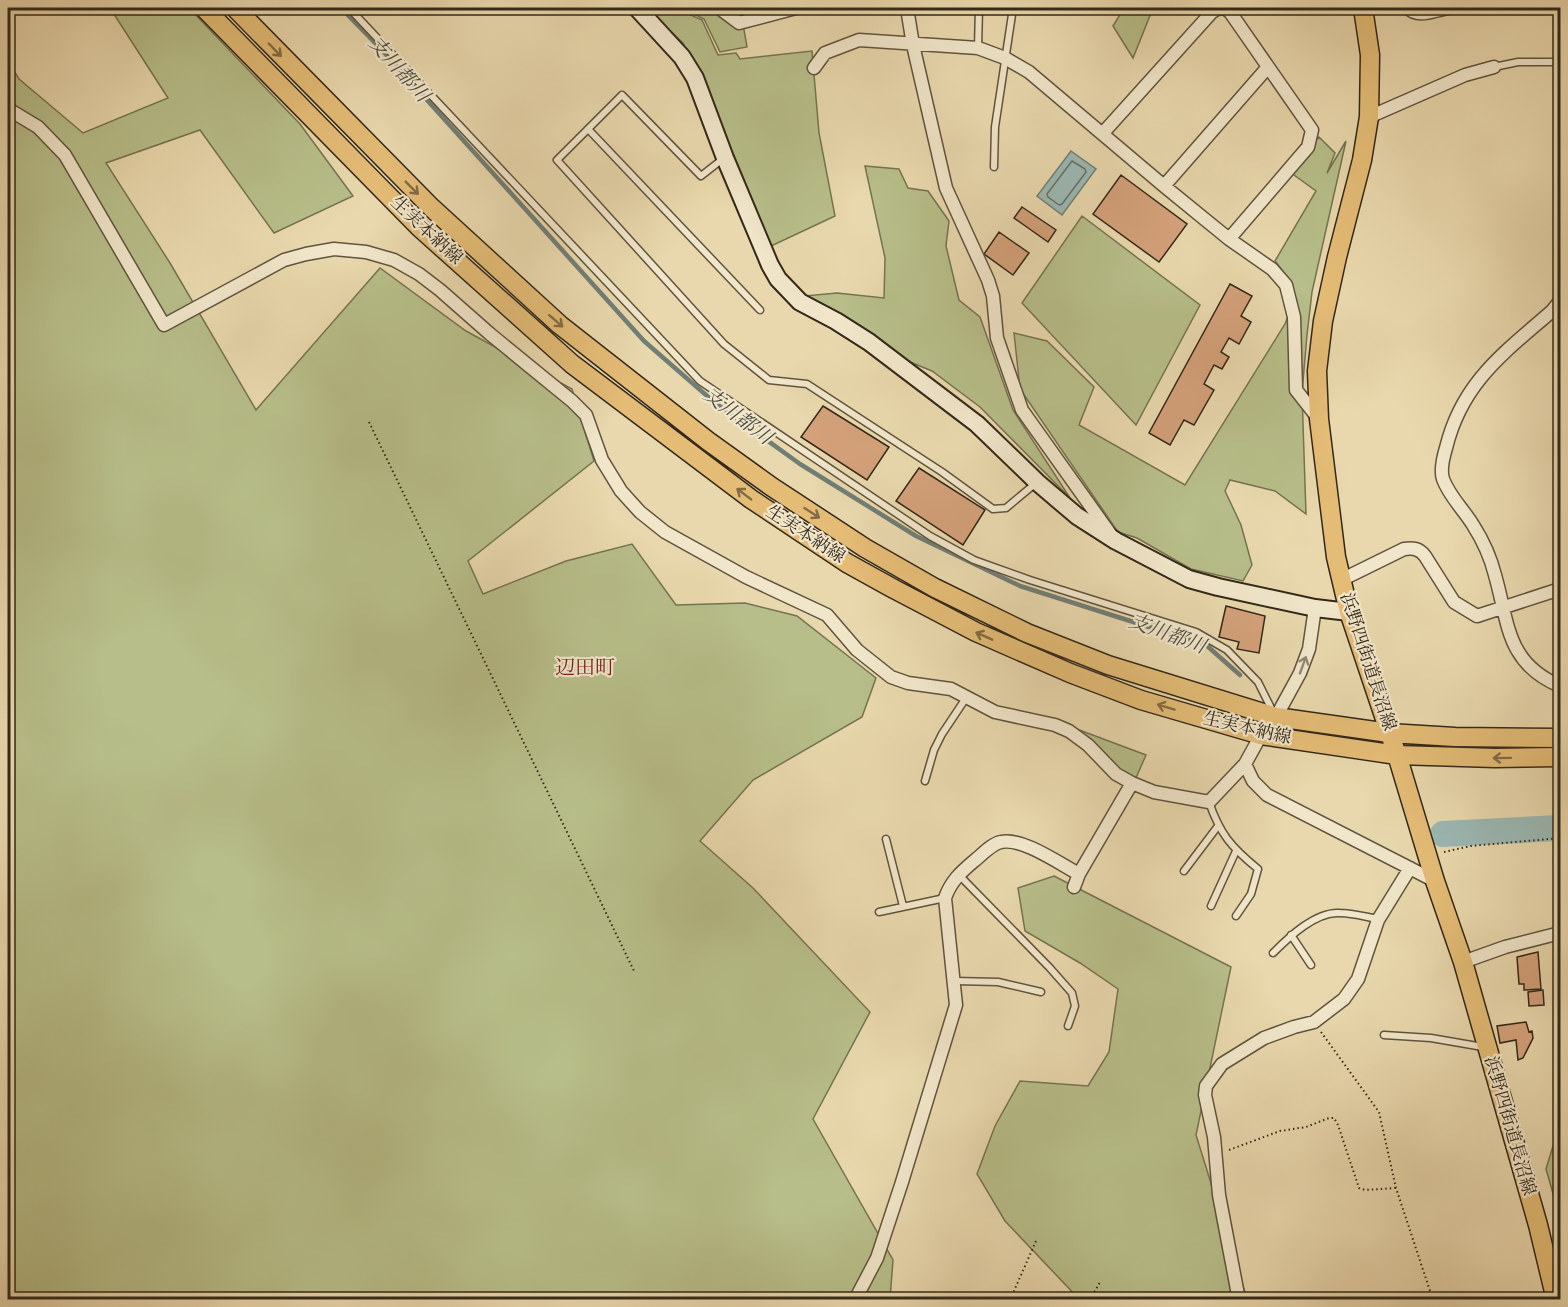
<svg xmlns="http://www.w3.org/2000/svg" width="1568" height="1307" font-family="Vollkorn,'Noto Serif JP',serif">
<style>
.green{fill:#b7be89;stroke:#757351;stroke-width:1.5}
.water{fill:#9bb8b4;stroke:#717e76;stroke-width:1.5}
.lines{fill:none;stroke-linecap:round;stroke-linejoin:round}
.shore{stroke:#677066;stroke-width:1.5}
.stream{stroke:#717e76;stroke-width:4.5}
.river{stroke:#9bb8b4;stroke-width:26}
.building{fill:#d4a17a;stroke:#332819;stroke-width:1.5}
.lane-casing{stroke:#60543e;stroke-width:9}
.street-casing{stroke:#60543e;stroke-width:15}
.secondary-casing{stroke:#332819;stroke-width:20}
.primary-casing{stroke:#332819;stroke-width:21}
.path{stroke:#332819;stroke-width:2;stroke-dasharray:1.5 3;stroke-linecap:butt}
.lane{stroke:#f1e6ca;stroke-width:6}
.street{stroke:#f1e6ca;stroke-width:12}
.secondary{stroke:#f1e6ca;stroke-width:16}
.primary{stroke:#e4bc76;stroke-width:18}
.oneway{stroke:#836b43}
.oneway2{stroke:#928772}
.labels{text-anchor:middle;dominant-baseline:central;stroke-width:4.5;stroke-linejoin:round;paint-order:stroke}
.street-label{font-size:18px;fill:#332819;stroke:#f1e6ca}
.water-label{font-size:20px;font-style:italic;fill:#4d4c40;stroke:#f1e6ca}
.neighbourhood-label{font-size:20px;fill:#7a1f14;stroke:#f1e6ca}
</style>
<rect width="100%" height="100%" fill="#e9d8ad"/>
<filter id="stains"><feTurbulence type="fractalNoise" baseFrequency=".00333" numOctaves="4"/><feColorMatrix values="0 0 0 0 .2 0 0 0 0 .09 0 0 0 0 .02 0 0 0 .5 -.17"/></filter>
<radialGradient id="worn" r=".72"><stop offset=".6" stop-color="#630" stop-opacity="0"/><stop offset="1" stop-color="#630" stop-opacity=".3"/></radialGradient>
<!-- green -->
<path class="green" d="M 110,8 L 189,8 L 300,124 L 353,196 L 274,233 L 200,130 L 106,163 L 170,263 L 256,410 L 380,268 L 466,331 L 572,389 L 594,461 L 468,561 L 483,594 L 566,561 L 632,544 L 676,605 L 745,603 L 797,616 L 876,678 L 862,717 L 753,780 L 700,841 L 753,888 L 870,1012 L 813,1119 L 893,1260 L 890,1299 L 8,1299 L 8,61 L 19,79 L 83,133 L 168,98 Z
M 646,8 L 675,8 L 702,20 L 718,55 L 736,53 L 740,59 L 812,51 L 819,133 L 835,216 L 769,247 L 715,114 L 683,43 Z
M 682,8 L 713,8 L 736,25 L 743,24 L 747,47 L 720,52 L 704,19 Z
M 1124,8 L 1153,8 L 1133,58 L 1113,26 Z
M 1319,137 L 1335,153 L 1327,173 L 1346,141 L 1312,292 L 1307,335 L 1302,393 L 1306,514 L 1275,491 L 1230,480 L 1225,491 L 1241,525 L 1252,565 L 1243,581 L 1191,569 L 1137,538 L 1118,532 L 1020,389 L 1014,333 L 1047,341 L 1094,387 L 1079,425 L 1185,485 L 1285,324 C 1297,292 1296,287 1275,261 L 1316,191 L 1287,170 Z
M 865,166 L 899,169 L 908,188 L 928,191 L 949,221 L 946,246 L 959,300 L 980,317 L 1013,410 L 1070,498 L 980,407 L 932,371 L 864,343 L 804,296 L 837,293 L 884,298 L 885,258 Z
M 1082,216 L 1200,305 L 1136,425 L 1022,303 Z
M 1074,728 L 1146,755 L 1135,780 L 1122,774 Z
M 1054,876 L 1231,967 L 1196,1135 L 1247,1299 L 1079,1299 L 1005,1221 L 977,1174 L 995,1126 L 1020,1081 L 1088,1086 L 1109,1052 L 1118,989 L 1080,963 L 1025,931 L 1018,888 Z
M 1560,1123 L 1560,1218 L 1546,1169 Z"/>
<!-- water -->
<path class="water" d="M 1071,151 L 1096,169 L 1062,215 L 1037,196 Z"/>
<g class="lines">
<!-- shore -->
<path class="shore" d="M 1072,161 L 1085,169 L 1086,172 L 1062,204 L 1059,205 L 1048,197 L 1047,194 Z"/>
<!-- stream -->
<path class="stream" d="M 341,8 L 382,50 L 644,341 L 714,402 L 800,464 L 916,536 L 1020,586 L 1206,645 L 1240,675"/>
<!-- river -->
<path class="river" d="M 1443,834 L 1560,828"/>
</g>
<!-- building -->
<path class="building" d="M 1121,175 L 1187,224 L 1159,262 L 1093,214 Z
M 1022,207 L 1056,230 L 1048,242 L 1014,218 Z
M 999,232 L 1029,253 L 1013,275 L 984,254 Z
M 1230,284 L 1252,296 L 1241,316 L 1251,322 L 1239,344 L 1229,338 L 1221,352 L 1229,357 L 1222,369 L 1214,365 L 1204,384 L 1214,390 L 1194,425 L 1184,420 L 1170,445 L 1149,433 Z
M 823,406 L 889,447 L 867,480 L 801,437 Z
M 919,468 L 985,510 L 963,545 L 896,501 Z
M 1226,606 L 1265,616 L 1259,653 L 1237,649 L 1239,642 L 1219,637 Z
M 1538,952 L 1541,989 L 1524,990 L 1524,984 L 1519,984 L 1517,957 Z
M 1543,990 L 1544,1005 L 1529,1006 L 1528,992 Z
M 1526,1022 L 1529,1032 L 1532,1031 L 1533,1038 L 1523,1058 L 1518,1060 L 1516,1040 L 1500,1043 L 1497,1026 Z"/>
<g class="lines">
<defs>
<path id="lane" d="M 349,8 L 700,381 L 930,536 L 974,560 L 1030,580 L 1196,632 L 1227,650 L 1258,682 L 1273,712
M 978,48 L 979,8
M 1494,67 L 1518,62 L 1560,62
M 588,129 L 760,310
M 724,158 L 701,176 L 622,95 L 557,160 L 724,344 L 769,380 L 807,384 L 942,472 L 993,509 L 1006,508 L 1036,483
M 994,167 L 995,127 L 1013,8
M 925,781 L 934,750 L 942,734 L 966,698
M 1209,802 C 1220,834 1231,847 1258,869 L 1251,894 L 1236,916
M 886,839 L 903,906
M 1184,871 L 1218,826
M 959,875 L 1049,967 L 1072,993 L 1075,1006 L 1068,1026
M 1211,906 L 1236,851
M 879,912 L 945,898
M 1291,935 L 1311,965
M 1273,953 C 1289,937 1316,911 1340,913 C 1353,913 1366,917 1378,919
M 955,981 L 998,982 L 1041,992
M 1384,1035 L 1431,1038 L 1483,1047"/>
<path id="street" d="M 719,8 L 739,23 L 796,8
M 907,8 L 913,45 L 946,188 L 988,280 L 993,296 L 997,338 L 1022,410 L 1111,535
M 1224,8 L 1230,12 L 1312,130 L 1308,147 L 1229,239
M 1408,8 C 1418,19 1435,10 1448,8
M 814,68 L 825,53 L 859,40 L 978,48 L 1005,58 L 1029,72 L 1164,186 L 1229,239 L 1272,269 L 1286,285 L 1294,317 L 1296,390 L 1318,418
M 8,109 L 38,127 L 65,155 L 164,325 L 284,260 L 306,254 L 334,249 L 366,252 L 394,260 L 419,274 L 440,290 L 490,334 L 572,401 L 586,415 L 602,460 L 621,491 L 640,512 L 665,532 L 746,577 L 827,615 L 857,650 L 891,677 L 908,683 L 951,689 L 995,712 L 1055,725 L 1069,731 L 1088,745 L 1116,774 L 1132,783 L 1154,792 L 1209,802 L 1245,764
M 1369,117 L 1465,75 L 1494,67
M 1103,133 L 1212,12 L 1219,8
M 1164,186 L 1268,67
M 1560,301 L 1552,311 C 1504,353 1462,382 1446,448 C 1443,458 1440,470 1443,479 C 1449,496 1464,510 1473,525 C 1482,539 1491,559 1495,575 C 1509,624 1506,663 1560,686
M 1341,580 L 1404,549 C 1413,548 1419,548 1425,556 L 1454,602 L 1477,616 L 1560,589
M 1315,608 L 1309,649 L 1300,673 L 1276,717 L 1261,735 L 1245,764 L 1253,781 L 1267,795 L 1435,881
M 1074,887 L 1079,874 L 1132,783
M 1463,962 L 1505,947 L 1560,933
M 855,1300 L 877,1258 L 902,1182 L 956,1005 L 945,898 C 951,881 961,872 974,861 C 982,855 991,844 1001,842 C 1022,837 1060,864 1079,874
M 1239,1300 L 1219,1195 L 1214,1137 L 1205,1095 L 1206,1086 L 1222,1064 L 1264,1038 L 1294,1027 L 1314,1022 L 1344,999 L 1358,979 L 1378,920 L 1410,868"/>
<path id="secondary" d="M 637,8 L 682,57 L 695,78 L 725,158 L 770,265 L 778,279 L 800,302 L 836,321 L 869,342 L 977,424 L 1037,482 L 1077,516 L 1116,541 L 1189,579 L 1218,587 L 1315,608 L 1349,612"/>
<path id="primary" d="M 204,8 L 419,227 L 572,364 L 751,499 L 847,563 L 894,589 L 976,632 L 1070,673 L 1141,700 L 1261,735 L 1397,755 L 1495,758 L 1560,757
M 235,8 L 432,208 L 560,325 L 708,441 L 772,487 L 865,548 L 935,588 L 1027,633 L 1108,665 L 1276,717 L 1389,733 L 1455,737 L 1560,738
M 1363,8 L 1370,55 L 1369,117 L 1362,160 L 1337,257 L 1323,321 L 1317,371 L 1319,419 L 1336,557 L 1349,612 L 1397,755 L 1435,881 L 1463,962 L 1538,1225 L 1556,1300"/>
</defs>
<!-- lane casing -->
<use href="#lane" class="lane-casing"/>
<!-- street casing -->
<use href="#street" class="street-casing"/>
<!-- secondary casing -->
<use href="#secondary" class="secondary-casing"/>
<!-- primary casing -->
<use href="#primary" class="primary-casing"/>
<!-- path -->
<path class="path" d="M 615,8 L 622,14
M 369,422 L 635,973
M 1444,852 L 1471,846 L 1560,838
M 1321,1032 L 1379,1112 L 1396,1188 L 1433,1300
M 1229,1150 L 1280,1131 L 1306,1127 L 1329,1118 L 1334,1118 L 1338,1125 L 1359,1188 L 1365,1190 L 1396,1188
M 1010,1300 L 1036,1241
M 1090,1300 L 1100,1282"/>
<!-- lane -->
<use href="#lane" class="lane"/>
<!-- street -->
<use href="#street" class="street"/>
<!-- secondary -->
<use href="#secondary" class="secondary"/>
<!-- primary -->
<use href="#primary" class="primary"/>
</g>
<!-- one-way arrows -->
<defs><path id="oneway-shaft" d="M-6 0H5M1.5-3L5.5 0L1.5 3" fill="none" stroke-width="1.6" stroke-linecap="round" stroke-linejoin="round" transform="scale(1.5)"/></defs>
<g class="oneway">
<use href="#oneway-shaft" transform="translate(275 50) rotate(46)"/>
<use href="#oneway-shaft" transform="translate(412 188) rotate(45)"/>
<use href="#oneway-shaft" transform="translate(556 321) rotate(41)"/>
<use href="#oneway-shaft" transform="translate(744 494) rotate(-143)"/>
<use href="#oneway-shaft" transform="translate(812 513) rotate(33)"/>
<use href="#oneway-shaft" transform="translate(984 636) rotate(-156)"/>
<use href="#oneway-shaft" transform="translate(1166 707) rotate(-163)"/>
<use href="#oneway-shaft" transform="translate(1502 758) rotate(179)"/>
</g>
<use class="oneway2" href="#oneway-shaft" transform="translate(1303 665) rotate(-70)"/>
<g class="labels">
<!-- street labels -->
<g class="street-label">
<text transform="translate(426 231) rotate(43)">生実本納線</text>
<text transform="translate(805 535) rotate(33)">生実本納線</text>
<text transform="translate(1367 662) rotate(72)">浜野四街道長沼線</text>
<text transform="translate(1247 729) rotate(13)">生実本納線</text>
<text transform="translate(1509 1126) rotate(74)">浜野四街道長沼線</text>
</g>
<!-- water labels -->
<g class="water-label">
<text transform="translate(398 70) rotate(48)">支川都川</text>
<text transform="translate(737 417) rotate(37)">支川都川</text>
<text transform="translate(1167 635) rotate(20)">支川都川</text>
</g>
<!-- neighbourhood labels -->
<g class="neighbourhood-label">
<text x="585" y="669">辺田町</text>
</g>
</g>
<!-- margin -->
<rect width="1568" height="1307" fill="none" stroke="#e9d8ad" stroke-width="30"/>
<rect x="9" y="9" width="1550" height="1289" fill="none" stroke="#332819" stroke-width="3"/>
<rect x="15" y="15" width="1538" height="1277" fill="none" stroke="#332819" stroke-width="1.5"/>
<rect width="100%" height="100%" filter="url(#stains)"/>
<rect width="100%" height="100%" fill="url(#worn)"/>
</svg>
